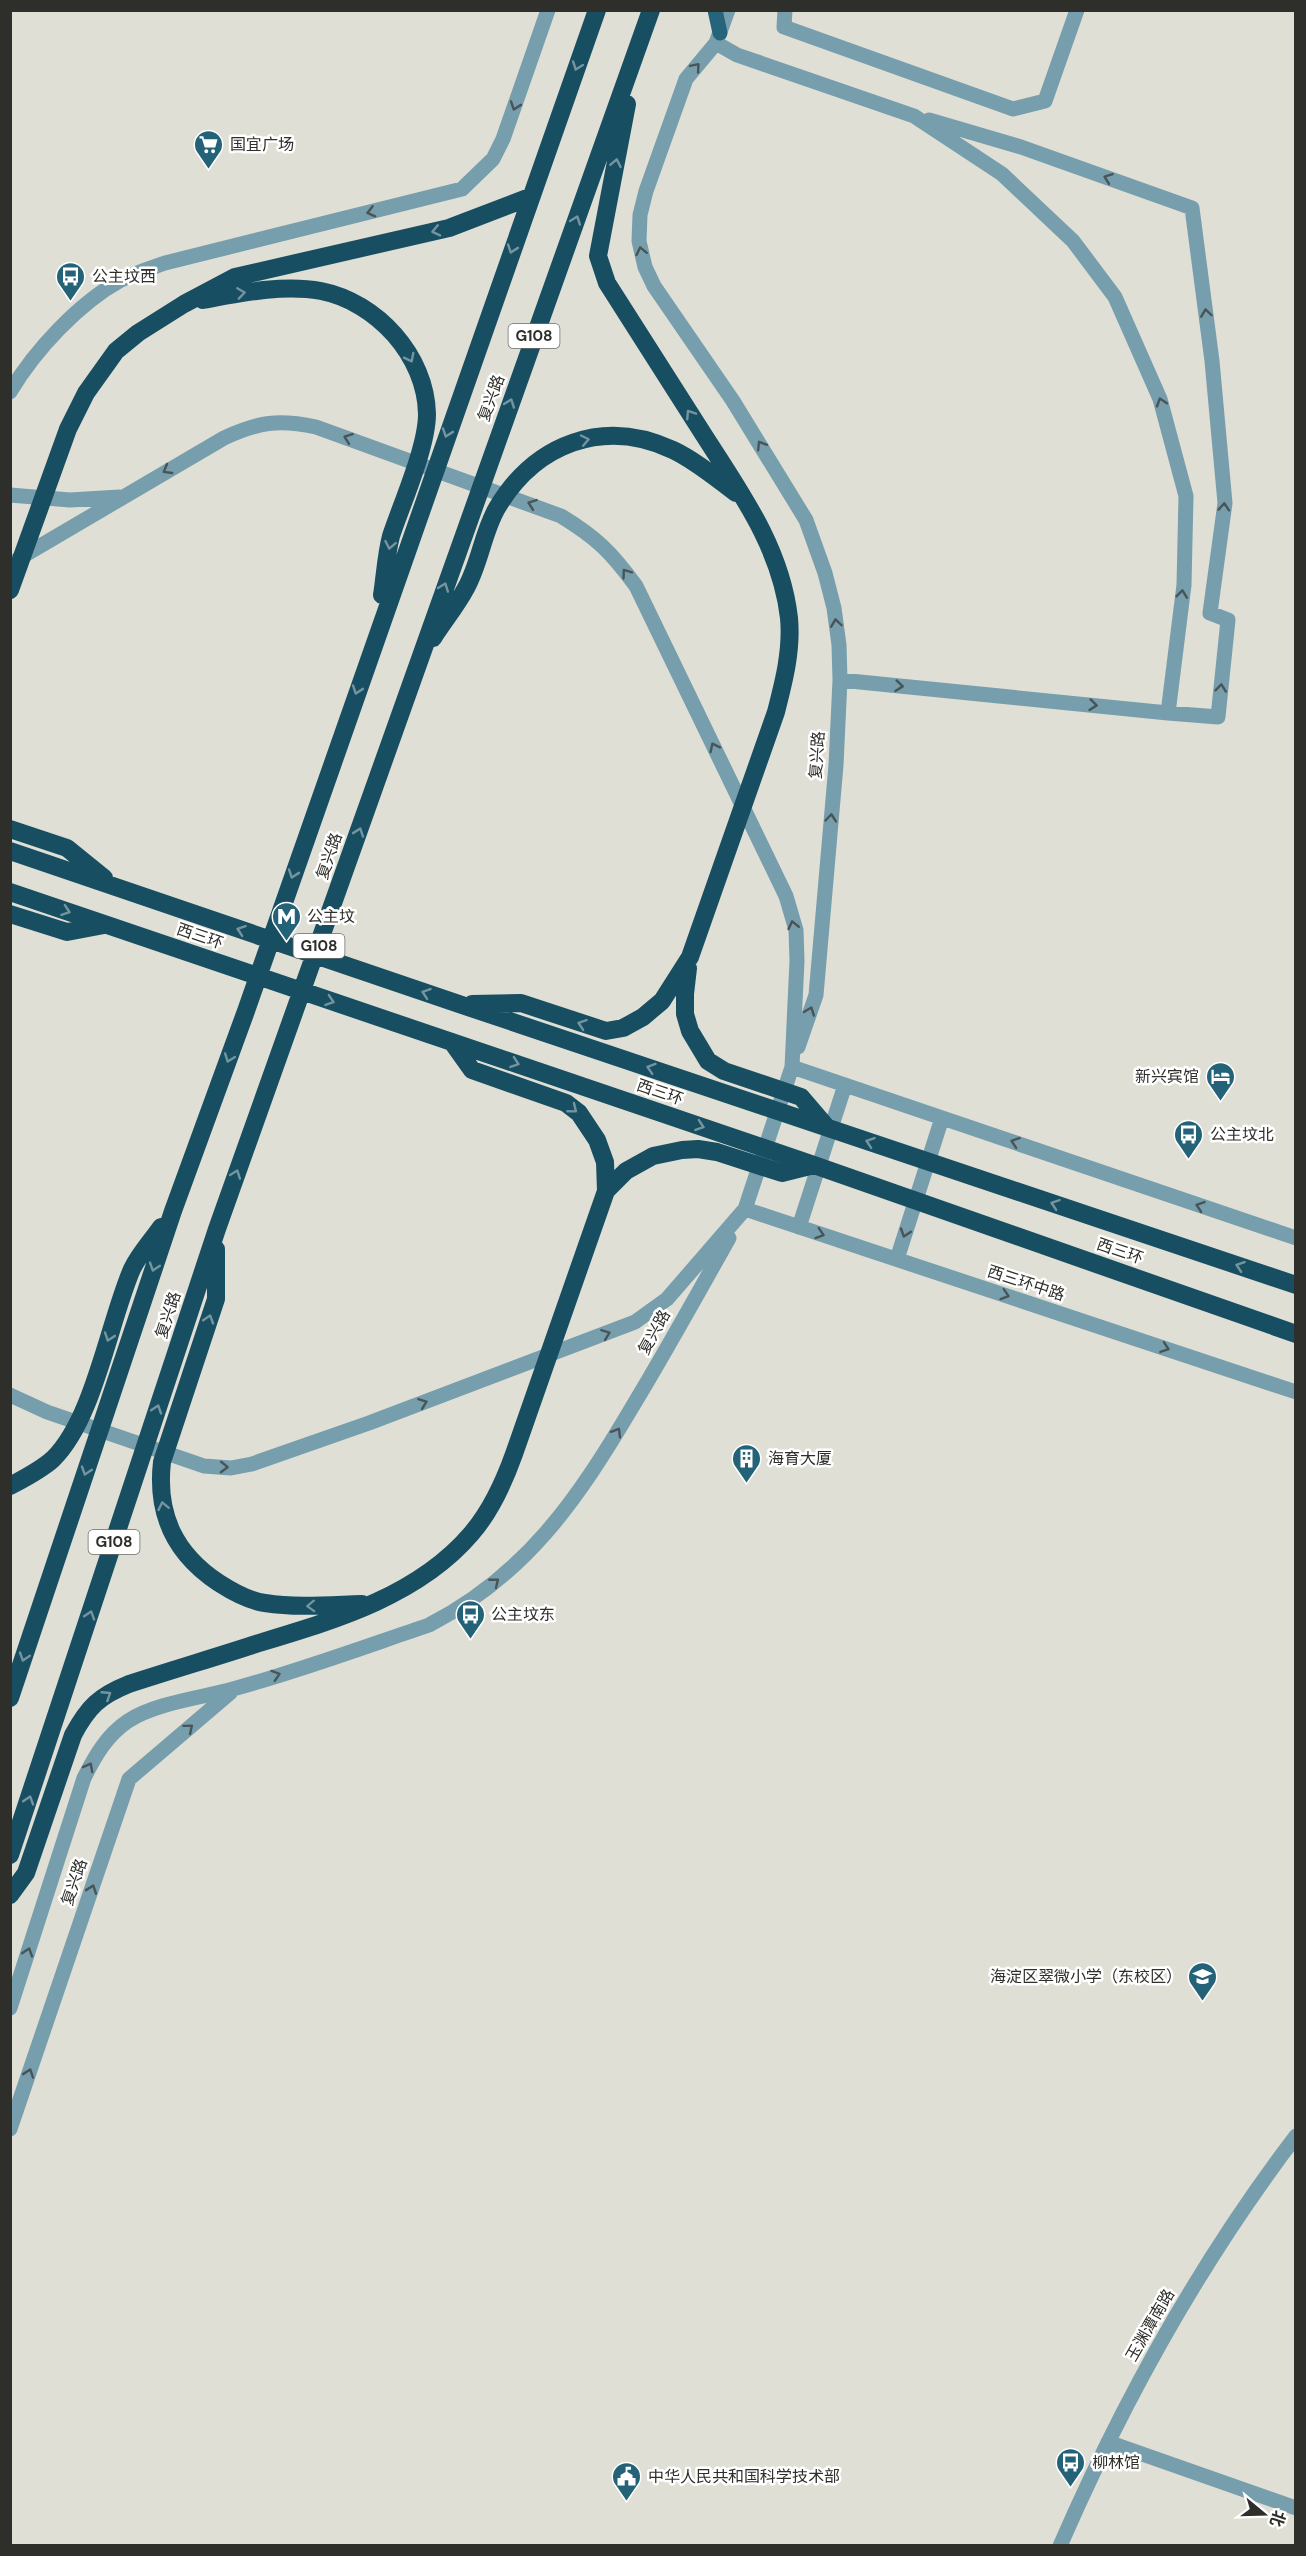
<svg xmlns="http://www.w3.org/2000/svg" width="1306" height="2556" font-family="'DM Sans','Noto Sans SC',sans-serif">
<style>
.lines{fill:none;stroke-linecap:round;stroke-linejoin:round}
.minor{stroke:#779ead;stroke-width:15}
.major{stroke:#25647b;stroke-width:15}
.highway{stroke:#174e61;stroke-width:18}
.oneway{stroke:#7495a0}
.oneway2{stroke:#485558}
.labels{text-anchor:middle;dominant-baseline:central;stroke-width:5;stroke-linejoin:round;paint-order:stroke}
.shield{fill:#fff;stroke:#6d6d6a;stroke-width:1.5}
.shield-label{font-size:15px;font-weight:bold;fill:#2e2e2a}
.poi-label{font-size:16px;fill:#2e2e2a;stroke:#fff;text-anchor:start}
.street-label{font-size:16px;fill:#2e2e2a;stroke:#fff}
</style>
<rect width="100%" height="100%" fill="#e0dfd5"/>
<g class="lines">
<!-- minor -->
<path class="minor" d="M 728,10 L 716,43 L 686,79 L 646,191 L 640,215 L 639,241 L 645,267 L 654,286 L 733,401 L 806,520 L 825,573 L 834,608 L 839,645 L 840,680 L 836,765 L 816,995 L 798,1047
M 785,10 L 784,27 L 1013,109 L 1045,101 L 1077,10
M 716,43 L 737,55 L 914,116 L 1002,174 L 1073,241 L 1115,297 L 1160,399 L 1186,496 L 1184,585 L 1168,713 L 840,680
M 929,120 L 1021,147 L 1192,208 L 1212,361 L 1225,503 L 1210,613 L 1228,620 L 1218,717 L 1168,713
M 10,392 C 35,350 79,303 121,280 C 135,273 151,268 165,263 L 462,189 L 493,159 L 503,139 L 548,10
M 10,495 L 70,500 L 119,497
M 792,1067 L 1296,1238
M 745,1209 L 1296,1392
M 799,1227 L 845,1085
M 897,1259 L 942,1118
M 10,1395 L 47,1412 L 204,1466 L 231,1468 L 252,1464 L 369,1423 L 635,1322 L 667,1299 L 745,1209 L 792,1067 L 797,961 L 796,930 L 786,896 L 636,586 C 611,552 597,538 561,516 L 316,427 C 278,419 259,422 224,438 L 18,559
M 10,2008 L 84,1778 C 95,1756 107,1735 128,1721 C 155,1703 201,1698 233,1689 C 299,1671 364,1647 429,1625 C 526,1575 577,1500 631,1409 C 665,1353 697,1295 729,1238
M 10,2129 L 129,1779 L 231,1692
M 1108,2442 L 1296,2508
M 1060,2546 C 1123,2401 1200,2262 1296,2136"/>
<!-- major -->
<path class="major" d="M 715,10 L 720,33"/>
<!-- highway -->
<path class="highway" d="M 203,300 C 241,293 283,284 321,291 C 377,302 426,356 427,414 C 427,447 402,503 391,536 C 386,555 385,576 382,595
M 10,590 L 68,429 L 86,393 L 116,351 L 138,333 L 184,304 L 235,277 L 449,228 L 530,197
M 433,638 C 444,621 457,605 466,588 C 480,563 483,532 497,508 C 535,444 603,417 673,450 C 696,461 716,478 736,493
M 10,829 L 67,848 L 104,878
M 10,851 L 459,1004 L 1296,1285
M 10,892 L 814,1165 L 1296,1334
M 10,914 L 67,932 L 104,925
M 688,968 L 685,994 L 685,1014 L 690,1031 L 708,1061 L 724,1071 L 801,1097 L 825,1125
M 472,1004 L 521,1003 L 606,1031 L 623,1028 L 643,1017 L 662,1001 L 690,957 L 776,712 C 784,681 792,650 789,618 C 781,546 738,489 700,429 C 669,381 638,332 607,283 L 598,256 L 627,104
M 606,1191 L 626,1171 L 653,1156 L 682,1150 L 698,1149 L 717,1152 L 782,1173 L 814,1165
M 216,1249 L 216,1299 L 162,1462 C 156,1515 175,1554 219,1583 C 233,1592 249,1601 265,1603 C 297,1608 330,1605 362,1604
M 10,1486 C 25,1478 41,1470 53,1459 C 94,1419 109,1322 132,1269 C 139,1254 152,1240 161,1227
M 10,1698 L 173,1211 L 246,1011 L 597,10
M 10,1855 L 217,1229 L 651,10
M 10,1895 L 26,1873 L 73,1735 C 88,1707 99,1696 129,1684 C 172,1670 216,1657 259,1643 C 335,1620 418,1596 471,1534 C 491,1511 504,1482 514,1454 L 606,1191 L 605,1162 L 597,1140 L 579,1113 L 566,1103 L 472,1070 L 452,1042"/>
</g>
<!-- one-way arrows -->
<defs><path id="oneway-chevron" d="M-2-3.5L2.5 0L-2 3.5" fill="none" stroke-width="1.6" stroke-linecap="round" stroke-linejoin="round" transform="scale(1.5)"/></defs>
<g class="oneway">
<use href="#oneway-chevron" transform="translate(577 66) rotate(110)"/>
<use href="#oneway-chevron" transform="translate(616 163) rotate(-79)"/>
<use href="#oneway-chevron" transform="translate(576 220) rotate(-70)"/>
<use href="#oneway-chevron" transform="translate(436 231) rotate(167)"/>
<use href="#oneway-chevron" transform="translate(512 249) rotate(109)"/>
<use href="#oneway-chevron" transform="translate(241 293) rotate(-8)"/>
<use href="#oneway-chevron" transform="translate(410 358) rotate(63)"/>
<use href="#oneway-chevron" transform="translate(510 403) rotate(-70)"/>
<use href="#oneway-chevron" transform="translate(690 414) rotate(-123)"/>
<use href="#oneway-chevron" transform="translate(447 433) rotate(109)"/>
<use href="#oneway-chevron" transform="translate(585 440) rotate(-12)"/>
<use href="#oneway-chevron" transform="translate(390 545) rotate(101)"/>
<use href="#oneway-chevron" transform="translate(444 587) rotate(-70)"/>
<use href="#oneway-chevron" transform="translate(357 690) rotate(109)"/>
<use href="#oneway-chevron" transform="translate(359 832) rotate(-71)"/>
<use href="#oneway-chevron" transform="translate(293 874) rotate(109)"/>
<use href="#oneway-chevron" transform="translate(66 911) rotate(19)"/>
<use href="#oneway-chevron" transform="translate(241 930) rotate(-161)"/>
<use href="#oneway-chevron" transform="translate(426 993) rotate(-161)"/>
<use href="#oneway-chevron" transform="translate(330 1001) rotate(19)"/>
<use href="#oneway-chevron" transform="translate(582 1024) rotate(-161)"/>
<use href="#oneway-chevron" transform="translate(229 1058) rotate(110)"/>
<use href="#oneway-chevron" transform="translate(515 1063) rotate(19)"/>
<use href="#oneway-chevron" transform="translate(651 1068) rotate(-162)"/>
<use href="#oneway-chevron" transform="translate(573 1109) rotate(39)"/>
<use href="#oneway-chevron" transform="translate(700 1126) rotate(19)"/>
<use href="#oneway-chevron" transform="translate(870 1142) rotate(-161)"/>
<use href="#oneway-chevron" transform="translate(236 1174) rotate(-70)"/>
<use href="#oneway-chevron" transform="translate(1055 1204) rotate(-161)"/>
<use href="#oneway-chevron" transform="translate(1240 1266) rotate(-161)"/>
<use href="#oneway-chevron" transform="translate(154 1267) rotate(108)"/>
<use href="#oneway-chevron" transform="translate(209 1319) rotate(-72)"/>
<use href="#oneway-chevron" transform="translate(109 1337) rotate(109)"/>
<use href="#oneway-chevron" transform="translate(157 1409) rotate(-72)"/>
<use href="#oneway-chevron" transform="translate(86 1471) rotate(108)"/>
<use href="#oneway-chevron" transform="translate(163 1506) rotate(-102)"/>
<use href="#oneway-chevron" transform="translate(311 1606) rotate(178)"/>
<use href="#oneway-chevron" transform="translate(90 1615) rotate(-72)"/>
<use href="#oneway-chevron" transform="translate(24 1657) rotate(108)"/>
<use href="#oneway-chevron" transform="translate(107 1695) rotate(-33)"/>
<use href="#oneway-chevron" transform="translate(29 1800) rotate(-72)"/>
</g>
<g class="oneway2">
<use href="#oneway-chevron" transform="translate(696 67) rotate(-50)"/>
<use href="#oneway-chevron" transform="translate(515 106) rotate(109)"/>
<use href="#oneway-chevron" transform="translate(1108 178) rotate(-160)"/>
<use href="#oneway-chevron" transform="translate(371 212) rotate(166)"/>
<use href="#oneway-chevron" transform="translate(641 251) rotate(-102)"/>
<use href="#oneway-chevron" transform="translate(1206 313) rotate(-98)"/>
<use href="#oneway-chevron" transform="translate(1161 402) rotate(-108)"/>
<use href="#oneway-chevron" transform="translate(348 438) rotate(-160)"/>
<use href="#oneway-chevron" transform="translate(761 445) rotate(-122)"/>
<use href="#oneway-chevron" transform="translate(167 470) rotate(150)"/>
<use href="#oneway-chevron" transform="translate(532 504) rotate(-160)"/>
<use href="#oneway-chevron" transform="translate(1224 507) rotate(-86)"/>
<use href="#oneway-chevron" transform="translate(626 573) rotate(-126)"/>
<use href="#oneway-chevron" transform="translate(1182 594) rotate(-83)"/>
<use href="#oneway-chevron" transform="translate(836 623) rotate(-98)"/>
<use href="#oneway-chevron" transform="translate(899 686) rotate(6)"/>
<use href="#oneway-chevron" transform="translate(1221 688) rotate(-84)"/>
<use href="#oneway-chevron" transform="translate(1093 705) rotate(6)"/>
<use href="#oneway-chevron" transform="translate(714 747) rotate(-116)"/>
<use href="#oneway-chevron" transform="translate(831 818) rotate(-85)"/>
<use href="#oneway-chevron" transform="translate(793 925) rotate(-103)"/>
<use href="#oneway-chevron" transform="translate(810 1011) rotate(-70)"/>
<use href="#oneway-chevron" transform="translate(1015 1142) rotate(-161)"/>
<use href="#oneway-chevron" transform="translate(1200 1206) rotate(-161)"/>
<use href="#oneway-chevron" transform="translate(905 1233) rotate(108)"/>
<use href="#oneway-chevron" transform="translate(820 1234) rotate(18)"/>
<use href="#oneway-chevron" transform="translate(1005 1295) rotate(18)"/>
<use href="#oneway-chevron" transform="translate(606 1334) rotate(-21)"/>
<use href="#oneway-chevron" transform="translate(1165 1348) rotate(19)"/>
<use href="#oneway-chevron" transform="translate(423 1403) rotate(-21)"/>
<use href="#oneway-chevron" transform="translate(617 1432) rotate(-59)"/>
<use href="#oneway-chevron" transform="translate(224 1467) rotate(1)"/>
<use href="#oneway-chevron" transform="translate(495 1582) rotate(-39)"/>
<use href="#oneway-chevron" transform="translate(276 1675) rotate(-18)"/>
<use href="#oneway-chevron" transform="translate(189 1728) rotate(-40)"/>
<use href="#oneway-chevron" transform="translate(89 1767) rotate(-62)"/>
<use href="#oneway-chevron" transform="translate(92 1889) rotate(-71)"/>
<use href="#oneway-chevron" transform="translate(28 1952) rotate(-72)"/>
<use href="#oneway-chevron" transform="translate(29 2073) rotate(-71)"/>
</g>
<!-- icons -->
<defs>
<symbol id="supermarket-pin" viewBox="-11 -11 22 30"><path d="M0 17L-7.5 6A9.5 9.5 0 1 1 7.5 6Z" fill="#246278" stroke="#fff"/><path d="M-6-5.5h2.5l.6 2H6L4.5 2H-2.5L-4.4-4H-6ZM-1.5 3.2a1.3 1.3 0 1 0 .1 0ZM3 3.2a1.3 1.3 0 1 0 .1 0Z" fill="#fff"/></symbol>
<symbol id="bus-pin" viewBox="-11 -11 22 30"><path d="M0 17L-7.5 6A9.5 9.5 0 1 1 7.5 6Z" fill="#246278" stroke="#fff"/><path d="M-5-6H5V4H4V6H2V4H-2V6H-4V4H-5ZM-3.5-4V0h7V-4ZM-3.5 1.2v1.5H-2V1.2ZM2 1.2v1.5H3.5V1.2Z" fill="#fff"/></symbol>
<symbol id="metro-pin" viewBox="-11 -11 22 30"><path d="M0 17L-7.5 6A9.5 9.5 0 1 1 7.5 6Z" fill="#246278" stroke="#fff"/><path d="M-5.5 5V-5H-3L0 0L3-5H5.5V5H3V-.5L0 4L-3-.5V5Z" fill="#fff"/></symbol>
<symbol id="hotel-pin" viewBox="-11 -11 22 30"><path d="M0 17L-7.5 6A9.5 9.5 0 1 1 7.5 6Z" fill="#246278" stroke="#fff"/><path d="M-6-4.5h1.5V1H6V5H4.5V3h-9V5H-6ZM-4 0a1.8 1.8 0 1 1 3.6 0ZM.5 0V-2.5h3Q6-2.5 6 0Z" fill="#fff"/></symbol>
<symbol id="building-pin" viewBox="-11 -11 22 30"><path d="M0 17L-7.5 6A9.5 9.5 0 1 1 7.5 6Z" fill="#246278" stroke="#fff"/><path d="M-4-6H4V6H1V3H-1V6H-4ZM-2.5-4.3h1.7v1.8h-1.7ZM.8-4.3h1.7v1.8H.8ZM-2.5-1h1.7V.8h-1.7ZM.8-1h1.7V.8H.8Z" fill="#fff"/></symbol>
<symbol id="school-pin" viewBox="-11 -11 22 30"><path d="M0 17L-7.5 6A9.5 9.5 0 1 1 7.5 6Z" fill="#246278" stroke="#fff"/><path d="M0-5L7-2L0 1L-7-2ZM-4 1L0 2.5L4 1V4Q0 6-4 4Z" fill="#fff"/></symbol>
<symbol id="civic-pin" viewBox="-11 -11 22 30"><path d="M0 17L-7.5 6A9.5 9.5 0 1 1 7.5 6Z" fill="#246278" stroke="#fff"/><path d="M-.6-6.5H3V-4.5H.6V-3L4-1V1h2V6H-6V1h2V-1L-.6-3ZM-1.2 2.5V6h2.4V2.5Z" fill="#fff"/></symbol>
</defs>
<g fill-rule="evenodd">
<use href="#supermarket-pin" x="192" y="128" width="33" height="45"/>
<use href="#bus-pin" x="54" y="260" width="33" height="45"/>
<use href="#metro-pin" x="270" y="900" width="33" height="45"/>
<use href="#hotel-pin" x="1204" y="1060" width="33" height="45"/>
<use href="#bus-pin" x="1172" y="1118" width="33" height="45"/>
<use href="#building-pin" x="730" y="1442" width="33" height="45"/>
<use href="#bus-pin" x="454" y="1598" width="33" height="45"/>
<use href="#school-pin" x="1186" y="1960" width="33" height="45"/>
<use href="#bus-pin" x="1054" y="2446" width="33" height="45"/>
<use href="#civic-pin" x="610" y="2460" width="33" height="45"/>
</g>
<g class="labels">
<!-- shield labels -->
<g class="shield">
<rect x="508.5" y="324" width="51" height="24" rx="4.5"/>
<rect x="293.5" y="934" width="51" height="24" rx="4.5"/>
<rect x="88.5" y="1530" width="51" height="24" rx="4.5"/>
</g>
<g class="shield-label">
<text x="534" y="336">G108</text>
<text x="319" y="946">G108</text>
<text x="114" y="1542">G108</text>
</g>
<!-- poi labels -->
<g class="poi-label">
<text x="230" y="144">国宜广场</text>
<text x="92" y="276">公主坟西</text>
<text x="307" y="916">公主坟</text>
<text x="1199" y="1076" text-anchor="end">新兴宾馆</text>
<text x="1210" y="1134">公主坟北</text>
<text x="768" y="1458">海育大厦</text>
<text x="491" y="1614">公主坟东</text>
<text x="1182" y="1976" text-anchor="end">海淀区翠微小学（东校区）</text>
<text x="1092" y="2462">柳林馆</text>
<text x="648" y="2476">中华人民共和国科学技术部</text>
</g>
<!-- street labels -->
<g class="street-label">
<text transform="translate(491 398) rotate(-70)">复兴路</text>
<text transform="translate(817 755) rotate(-86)">复兴路</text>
<text transform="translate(329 856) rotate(-71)">复兴路</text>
<text transform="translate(200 936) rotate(19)">西三环</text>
<text transform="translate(660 1092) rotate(19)">西三环</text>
<text transform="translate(1120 1251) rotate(19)">西三环</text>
<text transform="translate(1026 1283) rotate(18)">西三环中路</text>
<text transform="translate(168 1315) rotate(-72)">复兴路</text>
<text transform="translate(654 1332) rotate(-61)">复兴路</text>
<text transform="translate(74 1882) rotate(-71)">复兴路</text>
<text transform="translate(1150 2325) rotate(-60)">玉渊潭南路</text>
</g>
</g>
<!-- border -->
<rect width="1306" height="2556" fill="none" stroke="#2e2e2a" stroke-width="24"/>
<!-- north arrow -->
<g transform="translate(1264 2514) rotate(109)" stroke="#ffffff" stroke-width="4.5" paint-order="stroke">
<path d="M0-4.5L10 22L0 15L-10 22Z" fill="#2e2e2a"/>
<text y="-9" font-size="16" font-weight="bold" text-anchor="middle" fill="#2e2e2a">北</text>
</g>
</svg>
